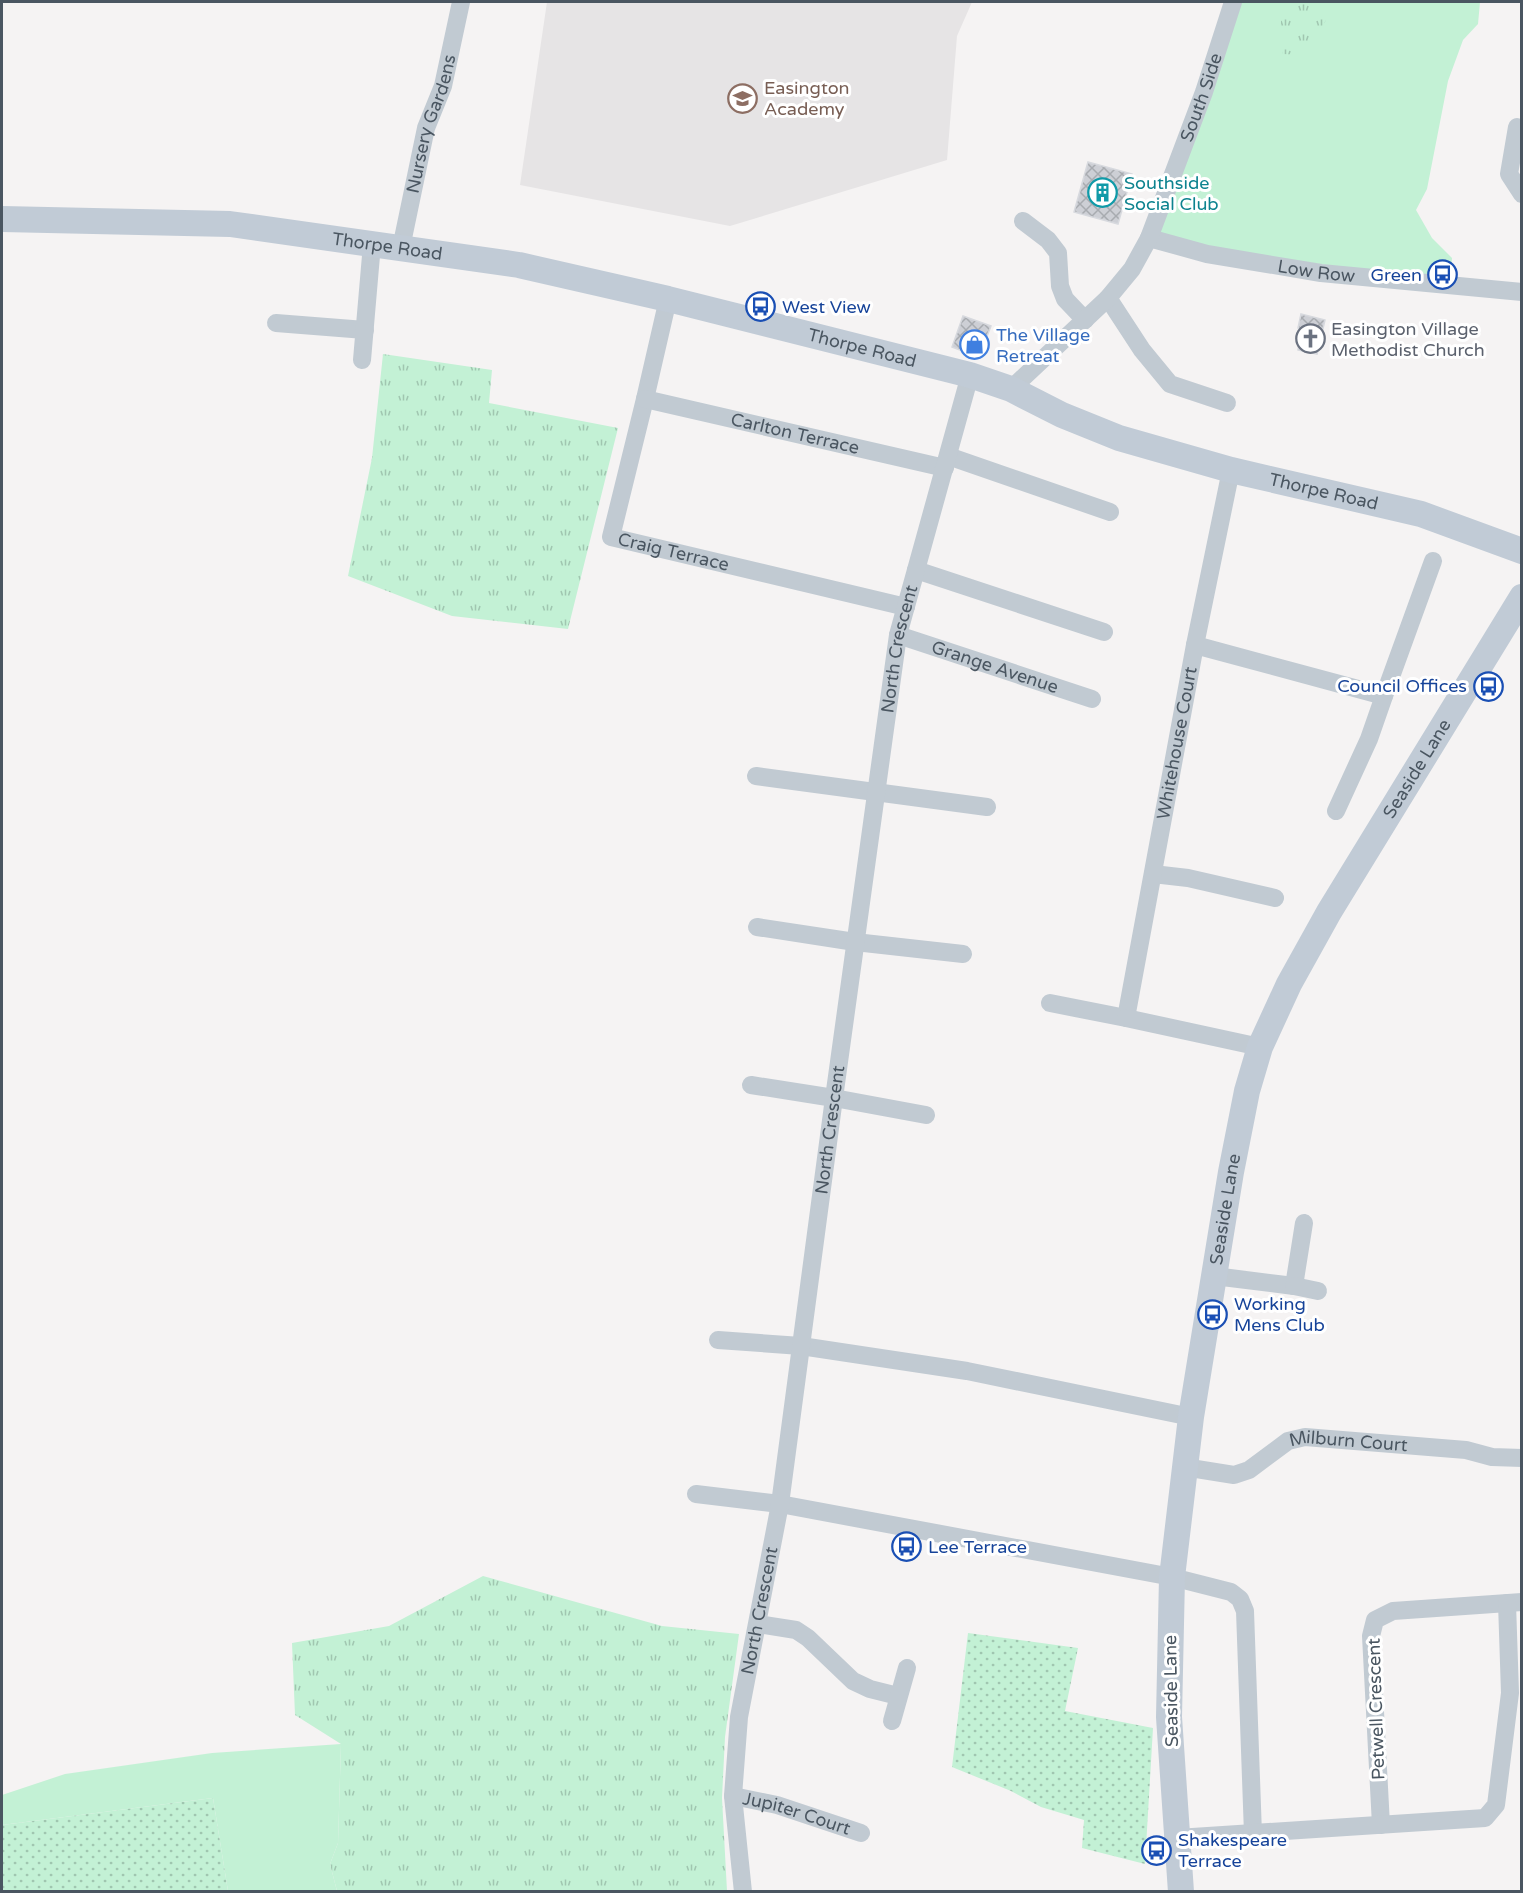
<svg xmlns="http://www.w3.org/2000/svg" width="1523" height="1893" font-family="'Varela Round',sans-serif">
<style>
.education{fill:#e6e4e5}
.grass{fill:#c3f1d5}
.park{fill:url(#park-tufts)}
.garden{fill:url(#garden-dots)}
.building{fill:url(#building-cross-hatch);stroke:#d7d9de;stroke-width:1.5}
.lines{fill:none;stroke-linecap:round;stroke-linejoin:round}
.minor{stroke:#c1cad2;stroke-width:18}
.secondary{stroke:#c1cbd6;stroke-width:26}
.labels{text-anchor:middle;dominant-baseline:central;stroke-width:6;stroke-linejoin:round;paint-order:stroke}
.education-label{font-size:18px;fill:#785e54;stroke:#fff;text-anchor:start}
.street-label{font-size:18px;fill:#4a5661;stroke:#fff}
.culture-label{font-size:18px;fill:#0d838f;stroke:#fff;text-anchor:start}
.transit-label{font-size:18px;fill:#164399;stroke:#fff;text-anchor:start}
.worship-label{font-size:18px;fill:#5b616d;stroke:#fff;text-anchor:start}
.shop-label{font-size:18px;fill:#366cbe;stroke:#fff;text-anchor:start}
</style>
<defs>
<pattern id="park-tufts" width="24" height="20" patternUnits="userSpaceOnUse" patternTransform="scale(1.5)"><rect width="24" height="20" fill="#c3f1d5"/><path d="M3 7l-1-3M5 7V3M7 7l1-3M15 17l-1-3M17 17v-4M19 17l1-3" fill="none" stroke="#a0c6b0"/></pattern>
<pattern id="garden-dots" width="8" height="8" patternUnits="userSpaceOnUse" patternTransform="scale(1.5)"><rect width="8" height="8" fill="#c3f1d5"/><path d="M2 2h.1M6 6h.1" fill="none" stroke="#a0c6b0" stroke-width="1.8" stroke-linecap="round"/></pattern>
<pattern id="building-cross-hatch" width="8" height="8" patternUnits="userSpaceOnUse" patternTransform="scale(1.5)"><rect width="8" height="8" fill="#cdcfd5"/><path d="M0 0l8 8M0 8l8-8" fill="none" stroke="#a8abb0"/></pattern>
</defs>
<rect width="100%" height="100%" fill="#f5f3f3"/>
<!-- education -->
<path class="education" d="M 547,2 L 972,2 L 957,36 L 947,160 L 730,226 L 520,185 Z"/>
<!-- grass -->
<path class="grass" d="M 1233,2 L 1480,2 L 1478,24 L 1463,40 L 1448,81 L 1427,189 L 1416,210 L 1432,238 L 1452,258 L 1450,284 L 1149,238 Z
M 341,1744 L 338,1843 L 330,1864 L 337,1891 L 228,1891 L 213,1798 L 2,1825 L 2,1795 L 65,1774 L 212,1753 Z"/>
<!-- park -->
<path class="park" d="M 1281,2 L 1331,2 L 1329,15 L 1305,55 L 1283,54 L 1281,46 Z
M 383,354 L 492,370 L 489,403 L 618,428 L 568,629 L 452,616 L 348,576 L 372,458 Z
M 483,1576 L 662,1626 L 739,1634 L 725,1737 L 722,1798 L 727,1891 L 337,1891 L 330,1864 L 338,1843 L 341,1744 L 295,1715 L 292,1643 L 389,1626 Z"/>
<!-- garden -->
<path class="garden" d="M 968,1633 L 1078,1648 L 1065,1711 L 1153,1728 L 1145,1864 L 1082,1848 L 1084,1820 L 1041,1807 L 1011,1791 L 952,1767 Z
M 213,1798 L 228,1891 L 2,1891 L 2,1825 Z"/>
<!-- building -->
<path class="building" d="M 1088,162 L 1132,174 L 1118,224 L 1074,212 Z
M 1301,314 L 1325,320 L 1317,354 L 1298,350 L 1302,329 L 1298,328 Z
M 963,316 L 991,326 L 979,357 L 952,347 Z"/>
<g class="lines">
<!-- minor -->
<g class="minor">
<path d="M 1517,127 L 1509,174 L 1522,194"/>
<path d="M 1023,221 L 1048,240 L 1058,253 L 1060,286 L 1065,299 L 1085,320"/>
<path id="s1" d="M 1149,238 L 1207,254 L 1321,273 L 1522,292"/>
<path id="s2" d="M 401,248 L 426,128 L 443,86 L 461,2"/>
<path d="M 1108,298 L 1142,350 L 1170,384 L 1227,403"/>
<path id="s3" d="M 668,299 L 645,399 L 611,537 L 906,607"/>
<path d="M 276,323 L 365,330"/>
<path d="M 362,360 L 372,244"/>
<path id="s4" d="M 1011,389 L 1108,298 L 1132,269 L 1149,238 L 1204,92 L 1233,2"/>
<path id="s5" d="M 645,399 L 945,468"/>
<path d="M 948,456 L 1110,512"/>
<path d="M 916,570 L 1104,632"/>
<path id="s6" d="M 898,635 L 1092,699"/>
<path d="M 1195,645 L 1384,696 L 1369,739 L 1336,811"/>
<path d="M 1384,696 L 1433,561"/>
<path d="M 756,776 L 987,807"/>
<path d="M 1153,874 L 1188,878 L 1275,898"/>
<path d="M 757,927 L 855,942 L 963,954"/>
<path id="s7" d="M 1050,1003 L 1126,1018 L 1195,645 L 1231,470"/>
<path d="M 1126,1018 L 1260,1047"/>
<path d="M 751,1085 L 834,1098 L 926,1115"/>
<path d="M 1214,1276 L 1294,1286 L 1304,1223"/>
<path d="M 1294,1286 L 1318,1291"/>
<path d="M 718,1340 L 801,1346 L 967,1371 L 1191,1417"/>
<path id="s8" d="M 1184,1467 L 1234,1475 L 1249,1470 L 1288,1441 L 1305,1437 L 1466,1450 L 1492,1457 L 1522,1458"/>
<path d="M 696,1494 L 780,1504 L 1172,1577 L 1231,1592 L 1240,1599 L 1245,1611 L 1253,1834"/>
<path d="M 758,1624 L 796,1630 L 808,1638 L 853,1681 L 870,1689 L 898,1696"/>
<path d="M 892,1721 L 907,1668"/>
<path id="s9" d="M 733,1796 L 777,1805 L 861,1833"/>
<path d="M 1381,1825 L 1371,1636 L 1375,1620 L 1393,1611 L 1522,1602"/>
<path d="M 1177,1838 L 1485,1818 L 1496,1805 L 1510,1693 L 1507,1603"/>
<path id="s10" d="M 743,1892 L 733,1796 L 739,1717 L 780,1504 L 834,1098 L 898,635 L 970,375"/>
</g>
<!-- secondary -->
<g class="secondary">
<path id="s11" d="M 2,219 L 230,224 L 519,265 L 668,299 L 970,375 L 1011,389 L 1062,415 L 1119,438 L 1231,470 L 1421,514 L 1522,551"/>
<path id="s12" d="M 1181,1892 L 1169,1717 L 1172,1577 L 1191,1417 L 1231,1172 L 1247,1091 L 1260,1047 L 1289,984 L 1329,912 L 1522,597"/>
</g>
</g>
<!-- icons -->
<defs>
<symbol id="school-ring" viewBox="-11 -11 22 22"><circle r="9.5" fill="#fff" stroke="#8d6e63" stroke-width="1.5"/><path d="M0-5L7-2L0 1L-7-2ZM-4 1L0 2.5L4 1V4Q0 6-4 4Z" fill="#8d6e63"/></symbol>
<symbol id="building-ring" viewBox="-11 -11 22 22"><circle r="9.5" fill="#fff" stroke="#0f9aa8" stroke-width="1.5"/><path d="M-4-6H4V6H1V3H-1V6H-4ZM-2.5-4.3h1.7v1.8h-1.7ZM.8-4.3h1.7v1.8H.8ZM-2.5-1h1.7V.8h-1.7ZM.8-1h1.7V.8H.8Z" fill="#0f9aa8"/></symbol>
<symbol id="bus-ring" viewBox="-11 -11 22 22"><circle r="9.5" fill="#fff" stroke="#1a4fb4" stroke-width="1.5"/><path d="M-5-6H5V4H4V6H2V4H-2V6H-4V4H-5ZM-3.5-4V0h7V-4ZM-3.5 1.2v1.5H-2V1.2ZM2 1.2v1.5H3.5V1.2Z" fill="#1a4fb4"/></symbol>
<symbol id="church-ring" viewBox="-11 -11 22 22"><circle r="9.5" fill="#fff" stroke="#6b7280" stroke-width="1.5"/><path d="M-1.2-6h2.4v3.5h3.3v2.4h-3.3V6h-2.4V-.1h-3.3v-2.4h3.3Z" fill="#6b7280"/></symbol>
<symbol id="shop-ring" viewBox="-11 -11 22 22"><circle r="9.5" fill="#fff" stroke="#3f7fe0" stroke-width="1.5"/><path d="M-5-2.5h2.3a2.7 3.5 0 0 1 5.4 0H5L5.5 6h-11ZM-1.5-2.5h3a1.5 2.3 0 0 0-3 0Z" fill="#3f7fe0"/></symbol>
</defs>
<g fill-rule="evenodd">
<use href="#school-ring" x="726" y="82" width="33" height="33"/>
<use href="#building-ring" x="1086" y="176" width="33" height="33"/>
<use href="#bus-ring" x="1426" y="258" width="33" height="33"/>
<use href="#bus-ring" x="744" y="290" width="33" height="33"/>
<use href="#church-ring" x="1294" y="322" width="33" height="33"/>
<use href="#shop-ring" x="958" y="328" width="33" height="33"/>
<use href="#bus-ring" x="1472" y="670" width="33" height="33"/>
<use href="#bus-ring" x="1196" y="1298" width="33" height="33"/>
<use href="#bus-ring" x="890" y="1530" width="33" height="33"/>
<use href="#bus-ring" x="1140" y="1834" width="33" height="33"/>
</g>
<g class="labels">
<!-- education labels -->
<g class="education-label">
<text x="764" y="88">Easington<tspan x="764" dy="21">Academy</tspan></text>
</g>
<!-- street labels -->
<g class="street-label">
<text stroke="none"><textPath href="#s4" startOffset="356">South Side</textPath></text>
<text stroke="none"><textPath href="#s2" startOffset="128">Nursery Gardens</textPath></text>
<text stroke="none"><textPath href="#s11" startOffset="387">Thorpe Road</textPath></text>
<text stroke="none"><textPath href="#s1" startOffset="171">Low Row</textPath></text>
<text stroke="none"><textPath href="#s11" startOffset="873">Thorpe Road</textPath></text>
<text stroke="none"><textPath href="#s5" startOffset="154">Carlton Terrace</textPath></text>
<text stroke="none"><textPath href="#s11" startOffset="1358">Thorpe Road</textPath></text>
<text stroke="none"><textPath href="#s3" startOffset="309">Craig Terrace</textPath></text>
<text stroke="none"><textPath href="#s10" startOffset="1256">North Crescent</textPath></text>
<text stroke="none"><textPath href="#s6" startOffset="102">Grange Avenue</textPath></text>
<text stroke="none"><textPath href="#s7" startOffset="357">Whitehouse Court</textPath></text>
<text stroke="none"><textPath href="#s12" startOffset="1173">Seaside Lane</textPath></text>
<text stroke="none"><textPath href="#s10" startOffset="770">North Crescent</textPath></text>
<text stroke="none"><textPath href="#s12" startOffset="687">Seaside Lane</textPath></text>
<text stroke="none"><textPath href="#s8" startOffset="176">Milburn Court</textPath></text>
<text stroke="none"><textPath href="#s10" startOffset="284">North Crescent</textPath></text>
<text transform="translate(1171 1691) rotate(-91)">Seaside Lane</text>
<text transform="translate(1376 1709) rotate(-92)">Petwell Crescent</text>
<text stroke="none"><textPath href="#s9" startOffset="66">Jupiter Court</textPath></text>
</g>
<!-- culture labels -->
<g class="culture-label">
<text x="1124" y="183">Southside<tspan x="1124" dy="21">Social Club</tspan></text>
</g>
<!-- transit labels -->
<g class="transit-label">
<text x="1422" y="275" text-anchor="end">Green</text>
<text x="782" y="307">West View</text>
<text x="1467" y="686" text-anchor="end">Council Offices</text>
<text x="1234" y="1304">Working<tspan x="1234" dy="21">Mens Club</tspan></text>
<text x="928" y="1547">Lee Terrace</text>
<text x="1178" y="1840">Shakespeare<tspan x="1178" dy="21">Terrace</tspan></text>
</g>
<!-- worship labels -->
<g class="worship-label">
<text x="1331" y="329">Easington Village<tspan x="1331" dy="21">Methodist Church</tspan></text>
</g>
<!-- shop labels -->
<g class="shop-label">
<text x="996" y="335">The Village<tspan x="996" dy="21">Retreat</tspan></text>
</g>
</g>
<!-- border -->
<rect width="1523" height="1893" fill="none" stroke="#4a5661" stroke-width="6"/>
</svg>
